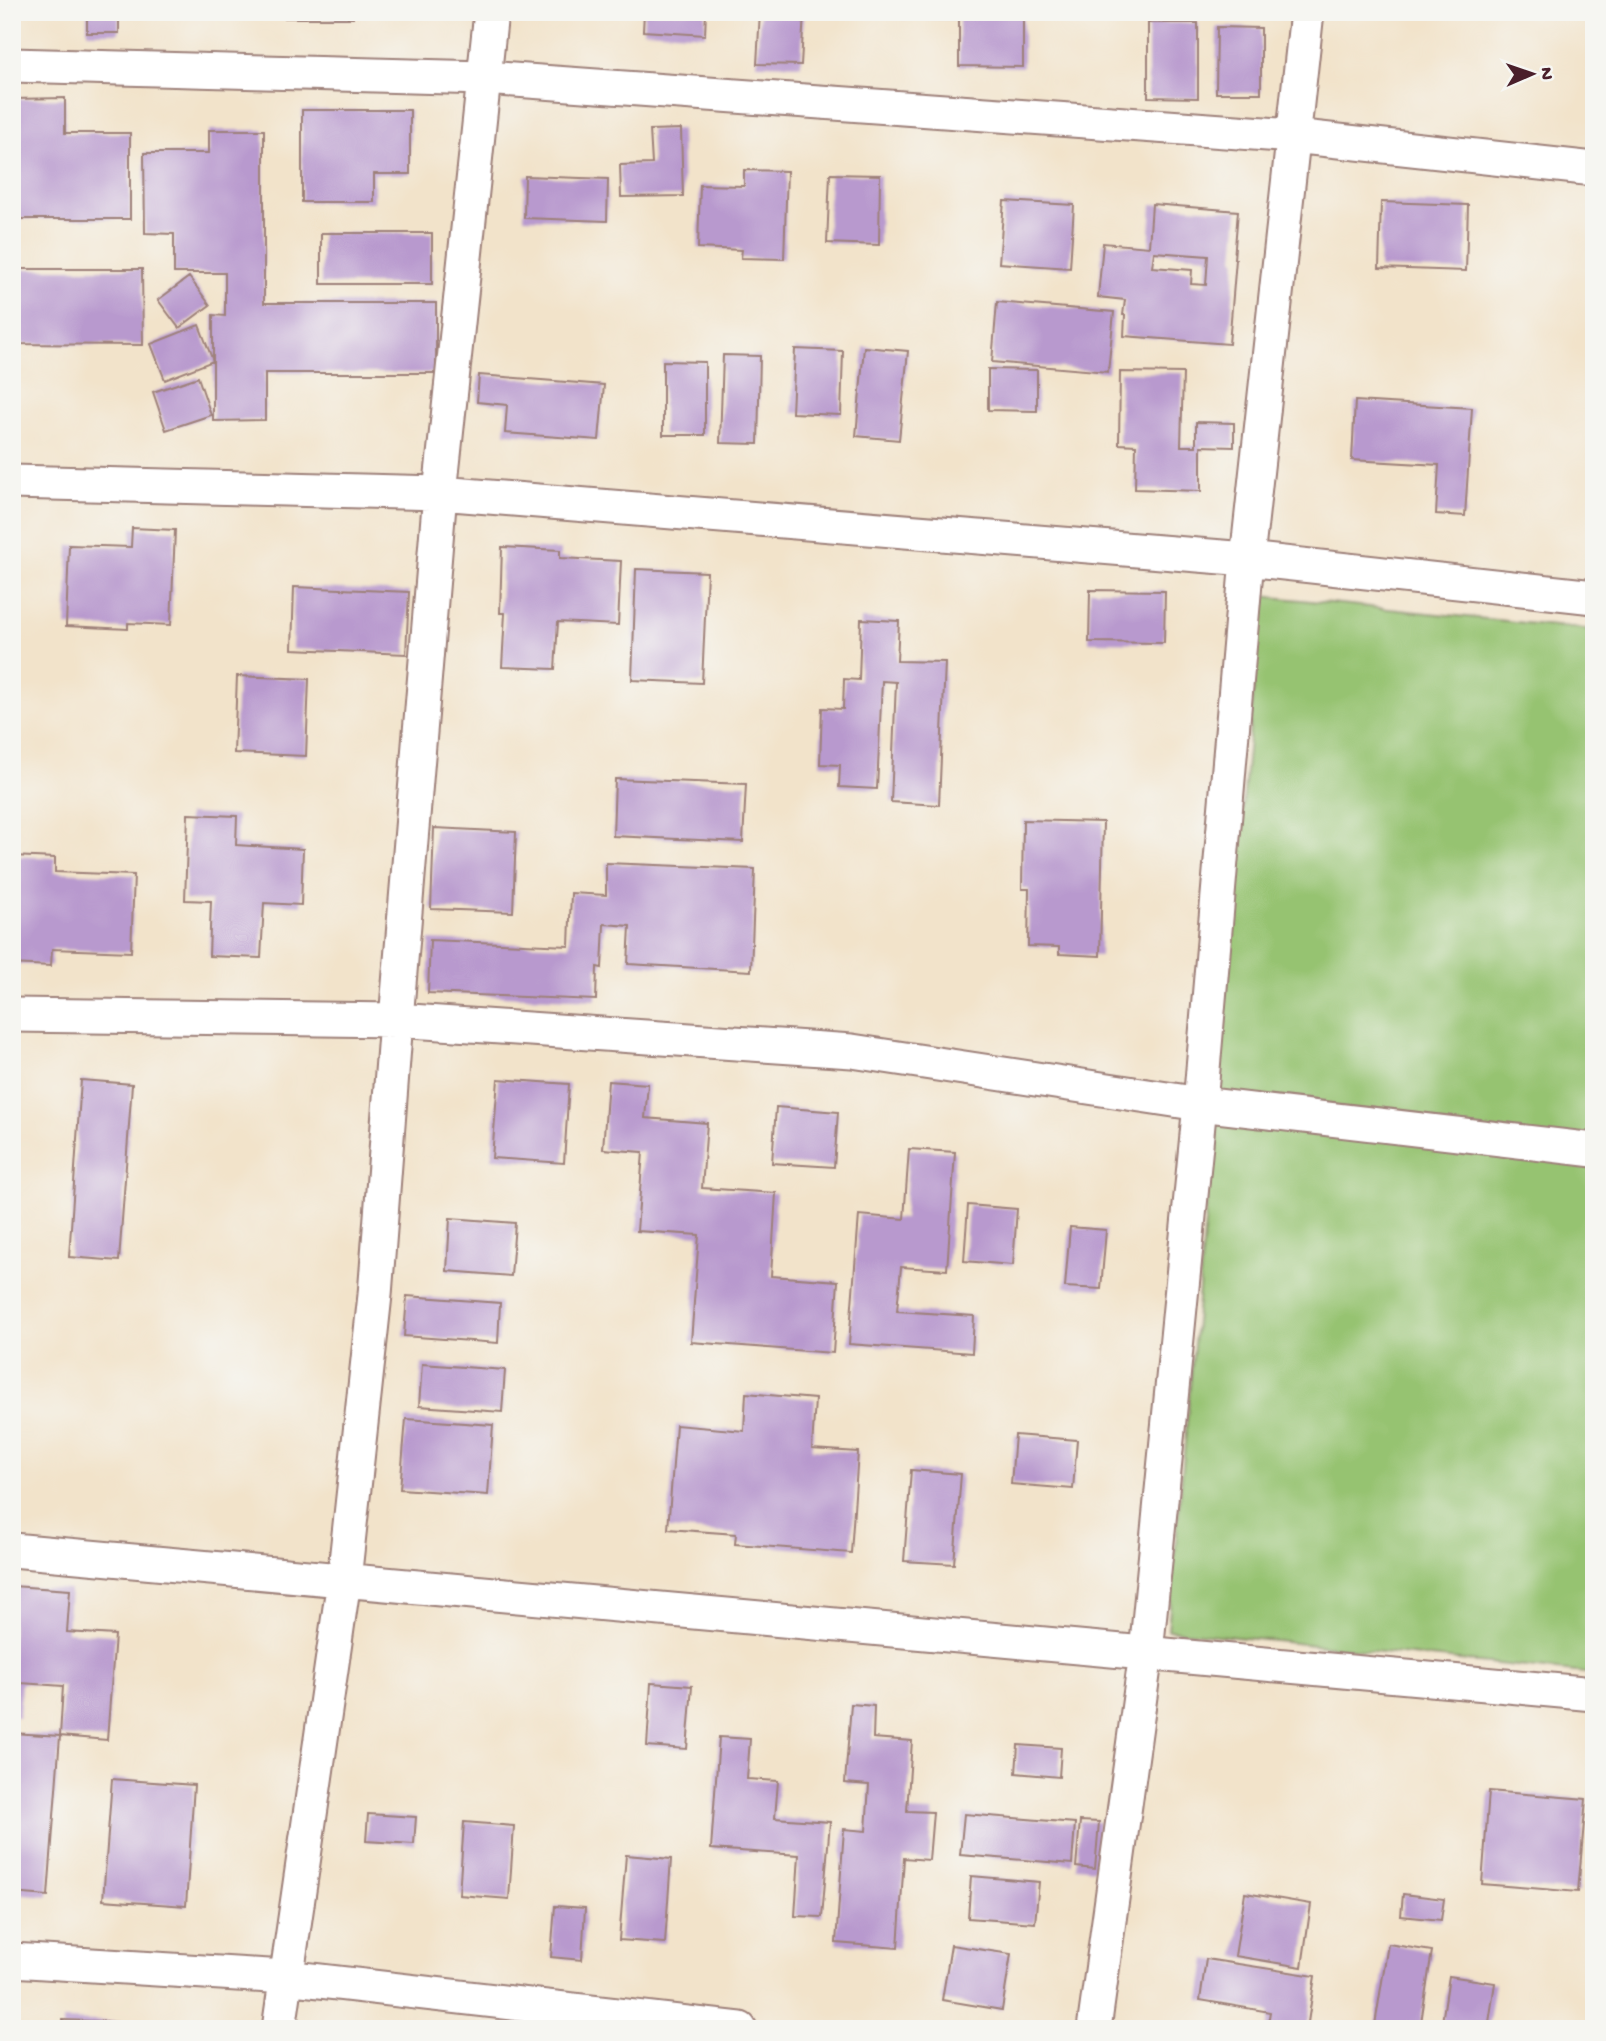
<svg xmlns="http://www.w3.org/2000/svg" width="1606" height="2041" font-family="'Gochi Hand',sans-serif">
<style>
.green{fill:#96c371;stroke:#70714e;stroke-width:2}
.building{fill:#b899ce;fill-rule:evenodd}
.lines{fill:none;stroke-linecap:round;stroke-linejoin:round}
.street-casing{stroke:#9e817a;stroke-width:37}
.street{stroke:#fff;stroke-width:33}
</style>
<rect width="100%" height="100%" fill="#f6f6f2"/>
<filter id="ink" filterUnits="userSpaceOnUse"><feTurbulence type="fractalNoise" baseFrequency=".0143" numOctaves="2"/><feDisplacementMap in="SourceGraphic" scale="14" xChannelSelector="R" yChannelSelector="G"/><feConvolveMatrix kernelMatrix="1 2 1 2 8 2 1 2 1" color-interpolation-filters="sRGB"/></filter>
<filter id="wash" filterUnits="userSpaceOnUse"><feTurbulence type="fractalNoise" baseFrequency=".00686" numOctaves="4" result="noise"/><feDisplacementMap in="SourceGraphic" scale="28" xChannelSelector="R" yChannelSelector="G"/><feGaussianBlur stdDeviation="1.57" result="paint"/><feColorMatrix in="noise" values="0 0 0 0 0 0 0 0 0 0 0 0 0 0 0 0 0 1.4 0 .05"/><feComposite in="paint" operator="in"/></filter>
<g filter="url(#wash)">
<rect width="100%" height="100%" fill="#f2e3ca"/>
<!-- green -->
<path class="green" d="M 1262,596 L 1594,630 L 1594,1674 L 1168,1630 Z"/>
<g id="blocks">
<!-- building -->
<path class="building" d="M 87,12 L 119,12 L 119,33 L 87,33 Z
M 282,12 L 353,12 L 353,18 L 282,18 Z
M 644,12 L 706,12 L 705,35 L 643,31 Z
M 760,12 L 804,12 L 801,65 L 757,64 Z
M 902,12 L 1023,12 L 1023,67 L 959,66 L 959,19 L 902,19 Z
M 1103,12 L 1128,12 L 1128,18 L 1103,18 Z
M 1148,23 L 1198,23 L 1198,98 L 1148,97 Z
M 1217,27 L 1261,28 L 1261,93 L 1216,93 Z
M 65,98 L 65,133 L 130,133 L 130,219 L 12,219 L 12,99 Z
M 302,110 L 410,110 L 410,174 L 374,174 L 374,202 L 302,202 Z
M 681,129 L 683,196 L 621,197 L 620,165 L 652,164 L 650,130 Z
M 209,130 L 264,130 L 264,303 L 436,303 L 436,373 L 265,373 L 265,420 L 213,421 L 213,315 L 225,316 L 225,273 L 174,273 L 174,234 L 145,233 L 144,153 L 209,153 Z
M 744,170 L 787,171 L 784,259 L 741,258 L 742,250 L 698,248 L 700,185 L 744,186 Z
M 830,174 L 880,175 L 879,245 L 827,243 Z
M 525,176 L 608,179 L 607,221 L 524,218 Z
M 1004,201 L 1074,205 L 1070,268 L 999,263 Z
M 1381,202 L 1468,205 L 1466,271 L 1379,268 Z
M 1152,204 L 1238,211 L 1234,259 L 1236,259 L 1229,344 L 1124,336 L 1125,315 L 1123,315 L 1125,300 L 1098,297 L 1103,243 L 1149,247 ZM 1154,252 L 1208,256 L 1206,285 L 1191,284 L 1192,270 L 1152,267 Z
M 321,233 L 432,233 L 432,284 L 321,284 Z
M 12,269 L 142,269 L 143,345 L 12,344 Z
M 189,277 L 210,305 L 179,328 L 158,300 Z
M 997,302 L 1114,312 L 1108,372 L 992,362 Z
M 199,325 L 213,361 L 165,380 L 151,344 Z
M 864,347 L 908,351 L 899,440 L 856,436 Z
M 795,349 L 843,351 L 841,415 L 792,413 Z
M 723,355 L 760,356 L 758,444 L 720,443 Z
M 663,361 L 705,362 L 705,435 L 663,435 Z
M 988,369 L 1037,370 L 1037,411 L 988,410 Z
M 1120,372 L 1183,373 L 1181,446 L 1196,446 L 1196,422 L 1234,423 L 1234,447 L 1201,446 L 1201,491 L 1135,489 L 1136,445 L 1119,444 Z
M 479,375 L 604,385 L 599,440 L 505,433 L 507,405 L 477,402 Z
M 198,377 L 211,415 L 166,430 L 153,392 Z
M 1355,401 L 1472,408 L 1465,516 L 1436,514 L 1439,465 L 1352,460 Z
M 132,528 L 175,530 L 171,625 L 128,623 L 128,629 L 66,626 L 69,545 L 131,547 Z
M 502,547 L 560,550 L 560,558 L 621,561 L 618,625 L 558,622 L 555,669 L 502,667 L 505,613 L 500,613 Z
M 636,569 L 707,572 L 702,683 L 632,680 Z
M 294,587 L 409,592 L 406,654 L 292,649 Z
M 1090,590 L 1165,591 L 1164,643 L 1089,642 Z
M 861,619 L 899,621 L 897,661 L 945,662 L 939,805 L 891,802 L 896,682 L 882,681 L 877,789 L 839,787 L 840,765 L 820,764 L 822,708 L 843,709 L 844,679 L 859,680 Z
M 237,676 L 309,679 L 306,756 L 234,753 Z
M 615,779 L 746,784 L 743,842 L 613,836 Z
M 188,814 L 237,816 L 236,845 L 303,849 L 301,905 L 264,903 L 261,958 L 209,956 L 211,901 L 185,900 Z
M 1023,820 L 1103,822 L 1100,956 L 1059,954 L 1059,947 L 1028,946 L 1029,889 L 1022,889 Z
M 434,828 L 516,832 L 513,912 L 431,909 Z
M 12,856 L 55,858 L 55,872 L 134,875 L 131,952 L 52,949 L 51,966 L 12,964 Z
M 606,863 L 755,869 L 751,971 L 628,964 L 630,926 L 604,924 L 602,968 L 597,967 L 596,1000 L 428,993 L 430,940 L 569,946 L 571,893 L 606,895 Z
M 498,1079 L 569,1084 L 564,1163 L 492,1158 Z
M 81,1080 L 132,1084 L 119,1261 L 69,1257 Z
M 608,1081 L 648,1084 L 645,1118 L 707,1123 L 702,1188 L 776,1193 L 771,1276 L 838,1281 L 833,1353 L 691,1342 L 699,1235 L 637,1231 L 643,1152 L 603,1149 Z
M 776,1107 L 838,1112 L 834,1167 L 772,1163 Z
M 909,1149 L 955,1152 L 947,1270 L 901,1267 L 897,1311 L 974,1316 L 972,1353 L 849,1344 L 859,1215 L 904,1219 Z
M 968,1205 L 1017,1209 L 1013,1265 L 964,1261 Z
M 450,1218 L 515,1223 L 511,1276 L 447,1271 Z
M 1070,1227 L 1106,1230 L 1101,1289 L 1065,1287 Z
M 407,1296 L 500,1303 L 498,1343 L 404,1336 Z
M 422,1364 L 505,1370 L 502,1412 L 419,1406 Z
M 746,1393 L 815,1399 L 812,1449 L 858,1452 L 851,1553 L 735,1544 L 736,1534 L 668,1529 L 676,1425 L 744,1431 Z
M 406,1419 L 493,1425 L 488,1495 L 400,1489 Z
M 1015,1435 L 1077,1440 L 1073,1489 L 1011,1484 Z
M 911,1470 L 961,1474 L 954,1564 L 904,1561 Z
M 12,1586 L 70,1590 L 67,1632 L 115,1635 L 107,1740 L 60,1736 L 63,1686 L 21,1683 L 19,1717 L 12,1717 Z
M 651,1683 L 692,1686 L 687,1749 L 647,1746 Z
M 851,1704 L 874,1706 L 873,1738 L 912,1741 L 907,1811 L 933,1812 L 929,1860 L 904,1858 L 898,1948 L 836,1943 L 844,1829 L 866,1831 L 869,1785 L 845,1783 Z
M 12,1733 L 60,1736 L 48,1896 L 12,1893 Z
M 719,1737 L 750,1739 L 747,1779 L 778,1781 L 775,1818 L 830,1822 L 822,1917 L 795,1916 L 799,1855 L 711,1849 Z
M 1018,1745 L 1061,1748 L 1059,1777 L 1016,1773 Z
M 112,1779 L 194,1785 L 186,1906 L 103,1900 Z
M 1489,1791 L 1586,1799 L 1578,1892 L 1482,1884 Z
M 368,1814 L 416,1817 L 414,1844 L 366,1841 Z
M 964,1814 L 1075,1823 L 1072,1864 L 960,1855 Z
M 1080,1821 L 1099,1822 L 1095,1869 L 1076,1867 Z
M 464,1822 L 514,1826 L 509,1899 L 459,1895 Z
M 626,1855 L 671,1859 L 665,1943 L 619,1940 Z
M 971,1876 L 1039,1882 L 1035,1923 L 968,1918 Z
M 1245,1893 L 1311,1904 L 1302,1967 L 1235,1956 Z
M 1403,1894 L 1444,1899 L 1441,1920 L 1401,1916 Z
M 555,1906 L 585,1908 L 582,1960 L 551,1957 Z
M 1388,1944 L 1432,1951 L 1420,2029 L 1399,2029 L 1375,2025 Z
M 951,1945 L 1011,1954 L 1002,2010 L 942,2000 Z
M 1206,1959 L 1315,1976 L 1307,2029 L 1267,2029 L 1270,2012 L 1200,2000 Z
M 1449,1976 L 1495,1983 L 1488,2029 L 1441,2029 Z
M 12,2006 L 16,2007 L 14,2029 L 12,2029 Z
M 63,2020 L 147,2023 L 147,2029 L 63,2029 Z"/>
</g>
</g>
<g filter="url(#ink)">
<use href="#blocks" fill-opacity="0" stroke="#9e817a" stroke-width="2"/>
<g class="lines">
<defs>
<path id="street" d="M 12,65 L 485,78 L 1293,136 L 1594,169
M 12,482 L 440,493 L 1247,559 L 1594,597
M 12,1015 L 396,1020 L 852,1051 L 1200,1104 L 1594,1150
M 12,1550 L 1594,1694
M 12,1960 L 285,1977 L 740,2029
M 279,2029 L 344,1580 L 375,1295 L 396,1020 L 440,493 L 491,12
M 1094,2029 L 1146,1653 L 1200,1104 L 1247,559 L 1307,12"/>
</defs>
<!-- street casing -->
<use href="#street" class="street-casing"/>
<!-- street -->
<use href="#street" class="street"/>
</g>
</g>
<!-- margin -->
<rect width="1606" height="2041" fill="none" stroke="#f6f6f2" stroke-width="42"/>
<!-- north arrow -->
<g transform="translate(1532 74) rotate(88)" stroke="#f6f6f2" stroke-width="5" paint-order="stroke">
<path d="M0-5L12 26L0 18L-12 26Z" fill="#4a1f2b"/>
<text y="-10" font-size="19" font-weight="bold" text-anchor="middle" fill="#4a1f2b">N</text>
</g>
</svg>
